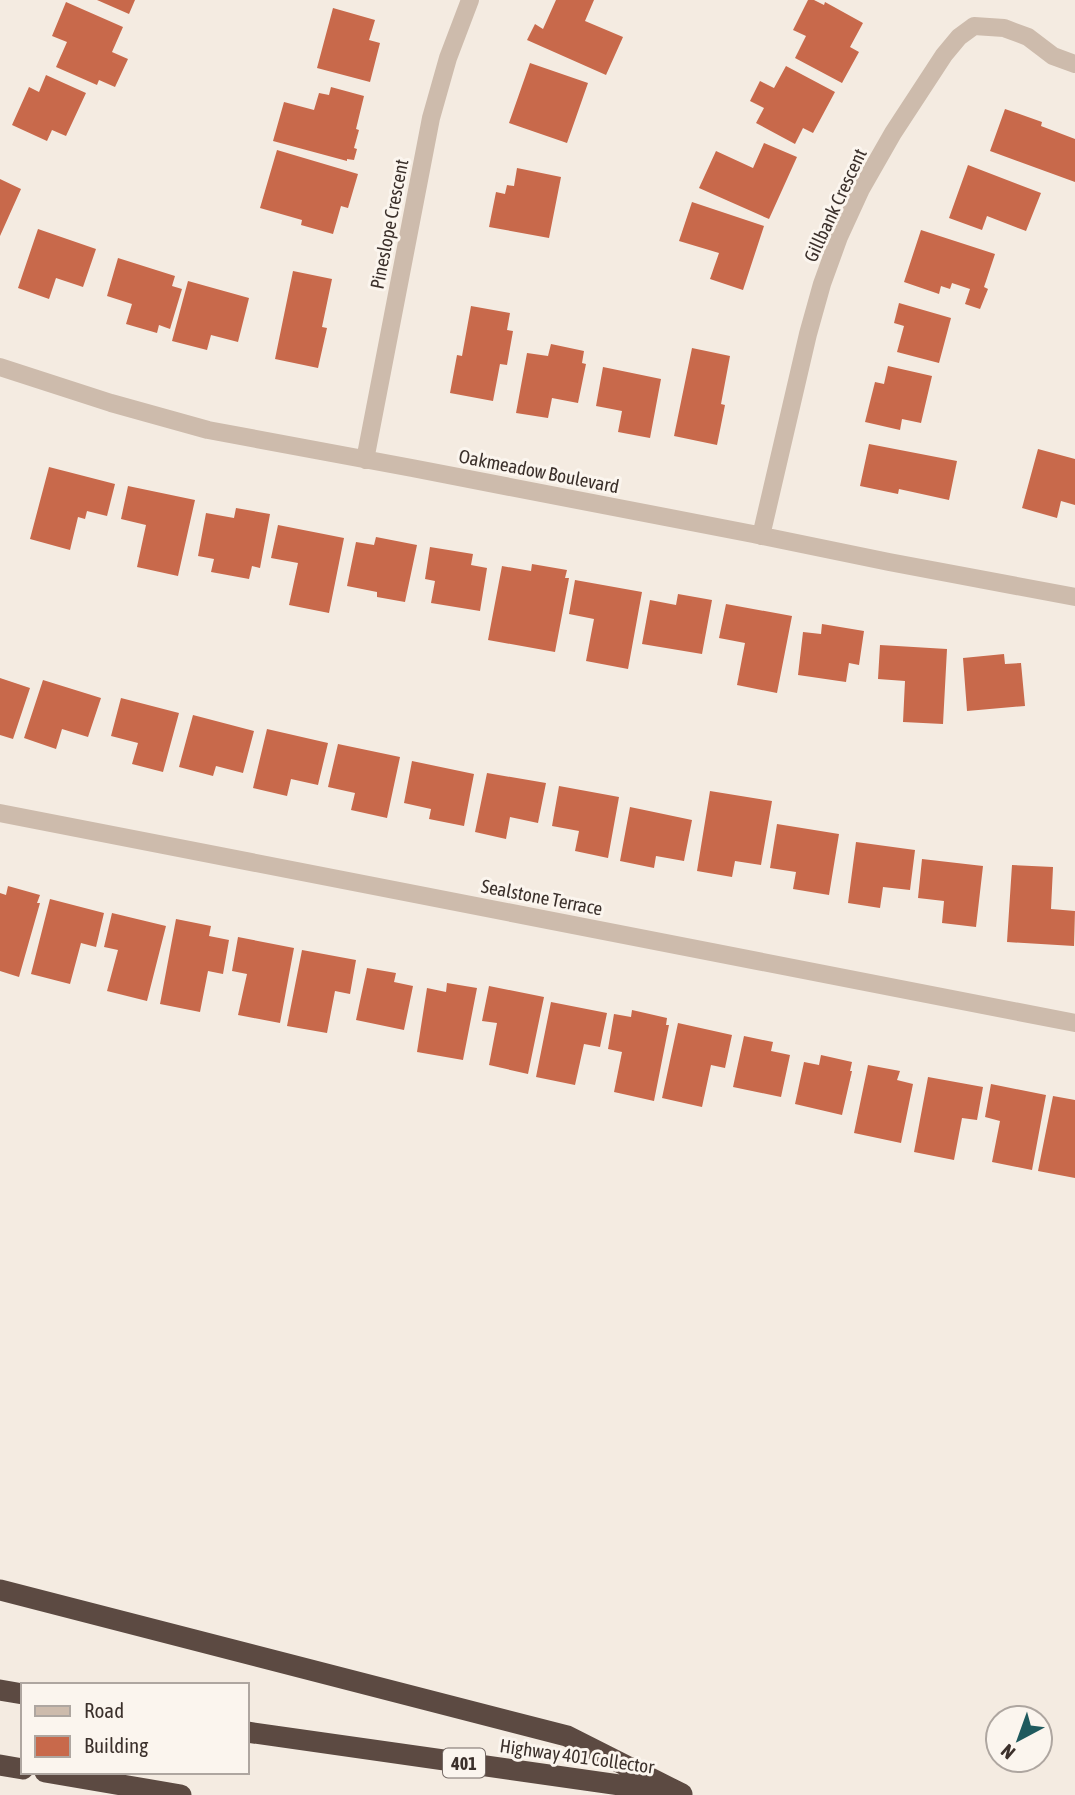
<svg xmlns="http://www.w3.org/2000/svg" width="1075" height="1795" font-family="'Asap Condensed',sans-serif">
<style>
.building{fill:#c8694b}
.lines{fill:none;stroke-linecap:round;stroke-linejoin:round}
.minor{stroke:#cdbbac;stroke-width:18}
.motorway{stroke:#5c4a42;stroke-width:21}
.labels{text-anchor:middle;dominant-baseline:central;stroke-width:6;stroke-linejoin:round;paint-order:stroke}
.shield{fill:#fbf5ee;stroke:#756b66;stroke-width:2}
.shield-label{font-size:18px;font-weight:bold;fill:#3b302b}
.street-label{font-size:19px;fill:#3b302b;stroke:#fbf5ee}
</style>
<rect width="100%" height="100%" fill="#f4ebe1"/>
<!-- building -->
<path class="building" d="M 97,0 L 135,0 L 129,14 Z
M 556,0 L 594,0 L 585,21 L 623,37 L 606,75 L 527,40 L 535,24 L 543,29 Z
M 808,0 L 814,0 L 824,5 L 825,2 L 863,23 L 850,47 L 859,52 L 842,83 L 795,58 L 806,36 L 793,30 Z
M 66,2 L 123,27 L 112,52 L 128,59 L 115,87 L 99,80 L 97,85 L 56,67 L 67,42 L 52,36 Z
M 333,8 L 375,20 L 369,40 L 380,43 L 370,82 L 317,68 Z
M 530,63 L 588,83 L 567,143 L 509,123 Z
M 786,66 L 835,92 L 813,133 L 803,128 L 795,144 L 756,123 L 764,108 L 750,101 L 760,81 L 774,88 Z
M 46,75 L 86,93 L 66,136 L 52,130 L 47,141 L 12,125 L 29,87 L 39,92 Z
M 331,87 L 364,96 L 356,129 L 359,130 L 354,148 L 357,149 L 354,160 L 347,159 L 347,161 L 273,141 L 284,102 L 314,110 L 319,93 L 329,95 Z
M 1005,109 L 1042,122 L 1041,126 L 1075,139 L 1075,182 L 990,151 Z
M 764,143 L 797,157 L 769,219 L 699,188 L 716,151 L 753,168 Z
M 277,150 L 358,174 L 348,208 L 341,206 L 333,234 L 301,225 L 302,220 L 260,208 Z
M 968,165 L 1041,193 L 1026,231 L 987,216 L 982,230 L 949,218 Z
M 517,168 L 561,177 L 549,238 L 489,227 L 496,192 L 505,194 L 507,185 L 514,186 Z
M 0,179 L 21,189 L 0,236 Z
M 692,202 L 764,226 L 743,290 L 710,279 L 719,253 L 679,241 Z
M 38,229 L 96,249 L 83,287 L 56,278 L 49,299 L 18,288 Z
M 921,230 L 995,254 L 984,287 L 988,289 L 980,309 L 965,304 L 970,289 L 952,283 L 950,289 L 941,286 L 939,294 L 904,282 Z
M 118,258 L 175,276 L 172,286 L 182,289 L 170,329 L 159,325 L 157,333 L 126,324 L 132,304 L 107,296 Z
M 293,271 L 332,279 L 322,327 L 327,328 L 318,368 L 275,359 Z
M 188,281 L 249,298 L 238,342 L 211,335 L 207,350 L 172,341 Z
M 899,303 L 951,318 L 939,363 L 897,352 L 904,326 L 894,323 Z
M 471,306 L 510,313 L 507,330 L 513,331 L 507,365 L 500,364 L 493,401 L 450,393 L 457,355 L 462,356 Z
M 551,344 L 584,351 L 582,363 L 586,364 L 578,403 L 552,398 L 548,418 L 516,413 L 527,353 L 548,356 Z
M 692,348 L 730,356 L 721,404 L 725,405 L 717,445 L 674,436 Z
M 888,366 L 932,376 L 921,423 L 902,419 L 900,430 L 865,422 L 875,382 L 884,384 Z
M 603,367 L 661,379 L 650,438 L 618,432 L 622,411 L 596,406 Z
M 869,444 L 957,461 L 949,500 L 899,489 L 898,494 L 860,486 Z
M 1038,449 L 1075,459 L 1075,505 L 1061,501 L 1057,518 L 1022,508 Z
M 49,467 L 115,484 L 107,516 L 87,511 L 85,519 L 78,517 L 70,550 L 30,539 Z
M 128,486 L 195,500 L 178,576 L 137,567 L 146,525 L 121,519 Z
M 236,508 L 270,514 L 260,568 L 252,566 L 249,579 L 211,572 L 214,559 L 198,556 L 206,513 L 234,518 Z
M 278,525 L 344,538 L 329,613 L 289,605 L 298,563 L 271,558 Z
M 376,537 L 417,545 L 405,602 L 377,597 L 377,592 L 347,586 L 356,542 L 374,545 Z
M 430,547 L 473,554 L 471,565 L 487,568 L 480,611 L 431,603 L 435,581 L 425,579 Z
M 532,564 L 567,570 L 565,578 L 569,578 L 555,652 L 488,640 L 502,566 L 531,571 Z
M 575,580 L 642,592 L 628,669 L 586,661 L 594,619 L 569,614 Z
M 678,594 L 712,600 L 702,654 L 642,644 L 650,600 L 676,605 Z
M 726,604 L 792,616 L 777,693 L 737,685 L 745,643 L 719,638 Z
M 822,624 L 864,631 L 859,665 L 849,663 L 846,682 L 798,675 L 803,632 L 821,634 Z
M 880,645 L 947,649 L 943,724 L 903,722 L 905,681 L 878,679 Z
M 1004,654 L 1005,664 L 1021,663 L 1025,706 L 967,711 L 963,658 Z
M 0,678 L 30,688 L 13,739 L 0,735 Z
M 43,680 L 101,698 L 88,737 L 62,729 L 56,749 L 24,738 Z
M 121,698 L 179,713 L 163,772 L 132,764 L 138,743 L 111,736 Z
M 193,715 L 254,731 L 243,773 L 216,766 L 213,776 L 179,767 Z
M 267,729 L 328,743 L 318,785 L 291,779 L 287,796 L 253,788 Z
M 338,744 L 400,757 L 387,818 L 351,810 L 355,793 L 328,787 Z
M 412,761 L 474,774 L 464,826 L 429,819 L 431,809 L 404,803 Z
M 487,773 L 546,783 L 538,823 L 510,817 L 506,839 L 475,832 Z
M 559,786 L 619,797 L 608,858 L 575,851 L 579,831 L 552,826 Z
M 710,791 L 772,801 L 761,865 L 735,861 L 732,877 L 697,871 Z
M 630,807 L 692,820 L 684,861 L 656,856 L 654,868 L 620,861 Z
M 777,824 L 839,834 L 829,895 L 793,889 L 796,872 L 770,868 Z
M 856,842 L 915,850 L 910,890 L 883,887 L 880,908 L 848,903 Z
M 922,859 L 983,866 L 976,927 L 942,923 L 944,901 L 918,898 Z
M 1012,865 L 1053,867 L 1051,909 L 1075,911 L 1074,946 L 1007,942 Z
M 8,886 L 40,895 L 37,903 L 40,903 L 19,977 L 0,971 L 0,893 L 6,895 Z
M 50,899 L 104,913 L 96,947 L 81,943 L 70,984 L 31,974 Z
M 112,913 L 166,926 L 147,1001 L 107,991 L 118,950 L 104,947 Z
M 176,919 L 211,926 L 209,936 L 229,940 L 223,974 L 208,971 L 200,1012 L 160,1004 Z
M 238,937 L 294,948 L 280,1023 L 238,1015 L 247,974 L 232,971 Z
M 302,950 L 356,960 L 350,994 L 335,991 L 327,1033 L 287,1026 Z
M 367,968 L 396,973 L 394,982 L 413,986 L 404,1030 L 356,1020 Z
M 447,983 L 477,988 L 463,1060 L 417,1052 L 427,988 L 446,992 Z
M 489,986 L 544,997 L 528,1074 L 489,1065 L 497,1023 L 482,1021 Z
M 551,1002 L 607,1013 L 600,1047 L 584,1044 L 575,1085 L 536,1077 Z
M 632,1010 L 667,1018 L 666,1025 L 669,1025 L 654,1101 L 614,1092 L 622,1052 L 608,1049 L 614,1014 L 631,1017 Z
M 678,1023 L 732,1035 L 725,1068 L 711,1065 L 702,1107 L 662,1098 Z
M 744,1036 L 773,1042 L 771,1051 L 790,1055 L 781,1097 L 733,1087 Z
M 821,1055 L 852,1062 L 850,1071 L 852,1071 L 842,1115 L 795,1104 L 804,1062 L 819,1065 Z
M 868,1065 L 900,1071 L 897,1080 L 913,1084 L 901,1143 L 854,1133 Z
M 928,1077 L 983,1087 L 977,1120 L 962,1118 L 954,1160 L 914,1152 Z
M 991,1084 L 1046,1095 L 1032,1170 L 992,1162 L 1000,1121 L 985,1117 Z
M 1053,1096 L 1075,1100 L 1075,1178 L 1038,1171 Z"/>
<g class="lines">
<!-- minor -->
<path class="minor" d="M 0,367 L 111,403 L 208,430 L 412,468 L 753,534 L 889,562 L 1075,597
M 365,460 L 431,118 L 448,58 L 470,0
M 761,536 L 808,334 L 822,284 L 839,237 L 861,189 L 893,133 L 944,55 L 959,37 L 974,26 L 1004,28 L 1028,37 L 1053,56 L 1075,64
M 0,813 L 1075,1023"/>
<!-- motorway -->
<path class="motorway" d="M 0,1590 L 567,1736 L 682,1794
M 0,1690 L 23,1694
M 247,1732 L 662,1791
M 0,1765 L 23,1769
M 45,1772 L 181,1795"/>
</g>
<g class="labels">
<!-- shield labels -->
<rect class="shield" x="443" y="1748.5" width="42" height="29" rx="5"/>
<g class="shield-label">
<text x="464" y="1763">401</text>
</g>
<!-- street labels -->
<g class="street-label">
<text transform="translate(835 205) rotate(-65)">Gillbank Crescent</text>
<text transform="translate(389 224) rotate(-79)">Pineslope Crescent</text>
<text transform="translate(539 471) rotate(11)">Oakmeadow Boulevard</text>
<text transform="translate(542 897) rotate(11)">Sealstone Terrace</text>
<text transform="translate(577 1756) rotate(8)">Highway 401 Collector</text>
</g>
</g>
<!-- legend -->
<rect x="21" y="1683" width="228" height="91" fill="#fbf5ee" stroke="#aea6a0" stroke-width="2"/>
<rect x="35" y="1706" width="35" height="10" fill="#cdbbac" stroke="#aea6a0" stroke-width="2"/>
<text x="84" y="1718" font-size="21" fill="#3b302b">Road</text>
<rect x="35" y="1736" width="35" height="21" fill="#c8694b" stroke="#aea6a0" stroke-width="2"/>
<text x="84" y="1753" font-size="21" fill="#3b302b">Building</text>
<!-- north arrow -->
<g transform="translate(1019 1739) rotate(221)"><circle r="33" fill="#fbf5ee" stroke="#aea6a0" stroke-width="2"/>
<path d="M0-5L12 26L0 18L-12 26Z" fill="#1f5a5e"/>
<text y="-10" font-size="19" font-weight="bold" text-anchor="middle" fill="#3b302b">N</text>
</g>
</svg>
